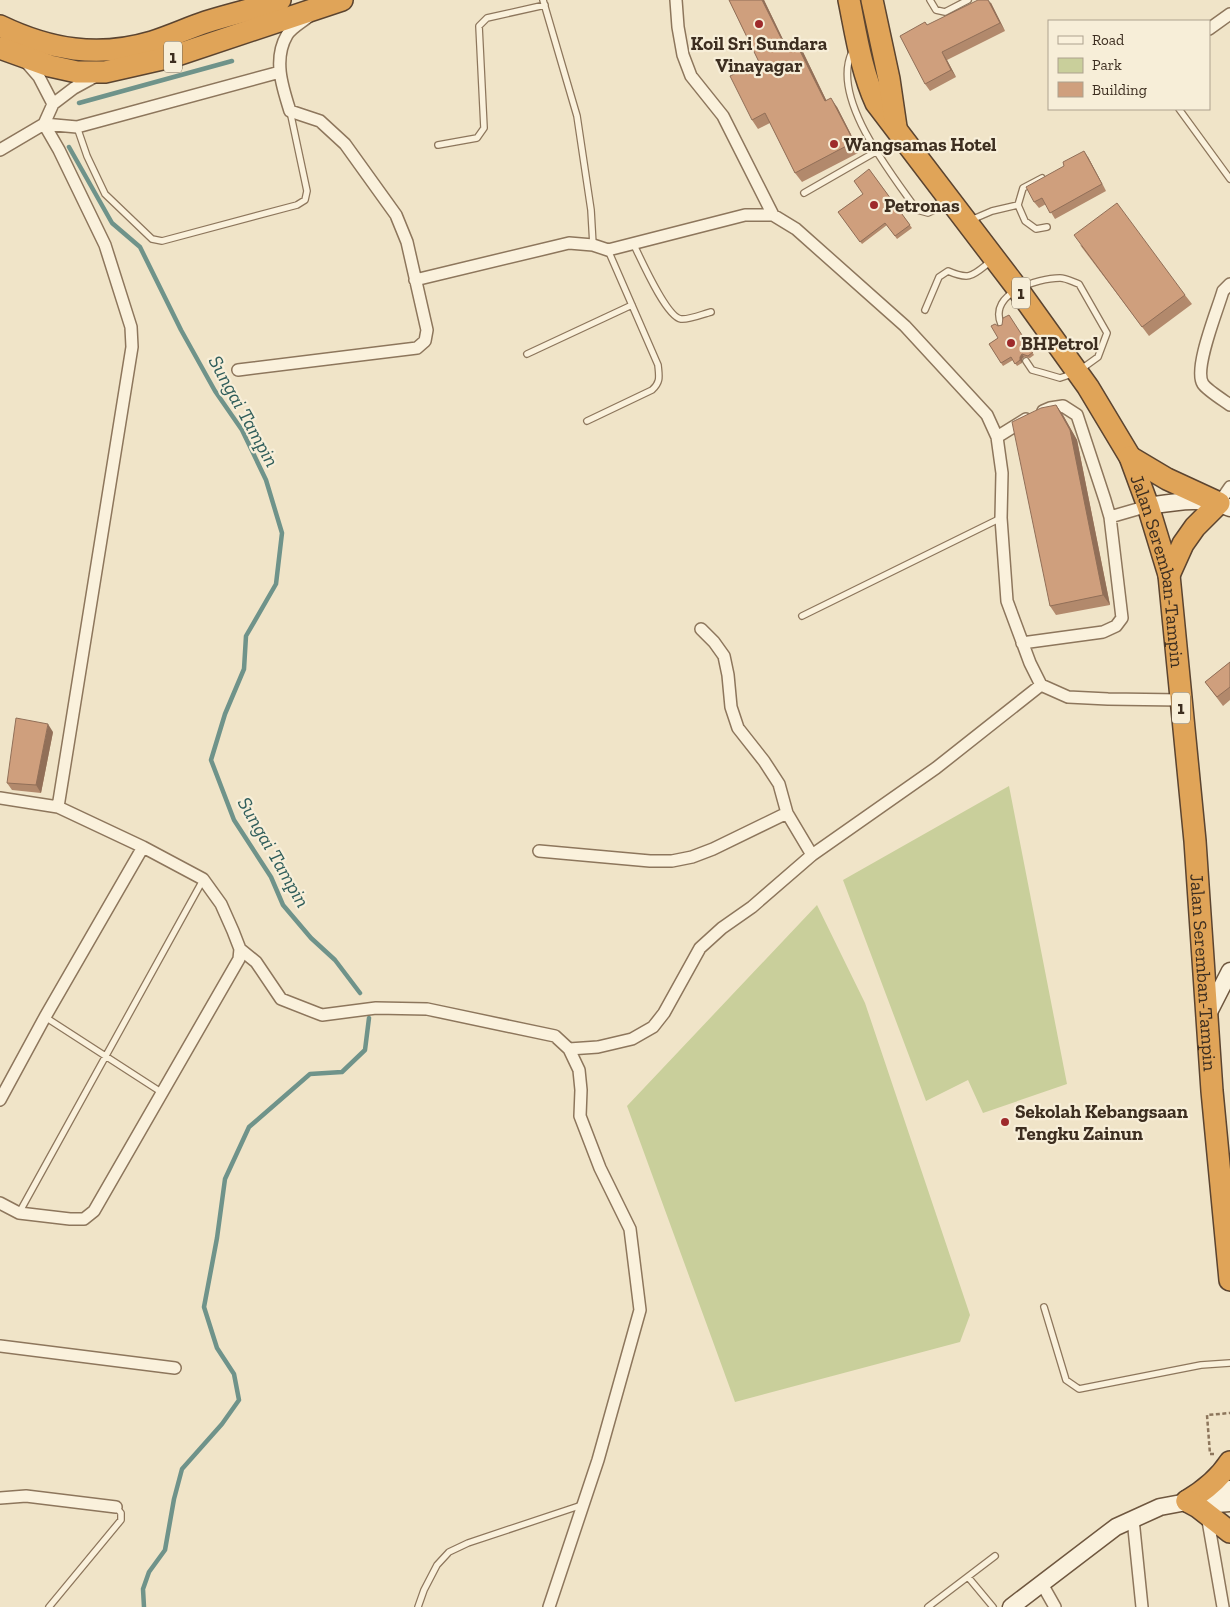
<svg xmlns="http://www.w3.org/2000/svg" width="1230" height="1607" viewBox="0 0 1230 1607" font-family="'Zilla Slab',serif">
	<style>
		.green { fill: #c9cf9b }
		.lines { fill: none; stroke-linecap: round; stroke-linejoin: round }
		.stream { stroke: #6f938a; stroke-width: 4.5 }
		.lane-casing { stroke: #8d765c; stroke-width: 8 }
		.street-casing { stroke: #8d765c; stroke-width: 14 }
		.secondary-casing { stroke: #6f573f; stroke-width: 19 }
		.highway-casing { stroke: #5b4430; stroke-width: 24 }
		.path { stroke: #8d765c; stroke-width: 2.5; stroke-dasharray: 4 2.5; stroke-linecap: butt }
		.lane { stroke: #faf1dc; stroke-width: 5.5 }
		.street { stroke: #faf1dc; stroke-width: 11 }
		.secondary { stroke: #faf1dc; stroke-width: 16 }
		.highway { stroke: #e0a458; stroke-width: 21 }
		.wall { fill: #b2896c }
		.shaded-wall { fill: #916f58 }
		.building { fill: #cf9f7d; stroke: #916f58 }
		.poi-dot { fill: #9e2a2b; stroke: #f7eed8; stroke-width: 2 }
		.labels { text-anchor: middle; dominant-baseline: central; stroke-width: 4.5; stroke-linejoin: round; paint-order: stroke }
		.shield { fill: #f7eed8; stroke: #756857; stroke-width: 1 }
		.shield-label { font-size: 18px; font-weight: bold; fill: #3d2e20 }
		.poi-label { font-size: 19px; font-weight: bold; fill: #3d2e20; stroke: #f7eed8; text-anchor: start }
		.street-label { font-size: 19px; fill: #3d2e20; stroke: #f7eed8 }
		.water-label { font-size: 20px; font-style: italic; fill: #2f5d5a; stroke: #f7eed8 }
	</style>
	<rect width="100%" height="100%" fill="#f0e4c8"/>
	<!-- green -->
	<path class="green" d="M1009,786L1067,1084L983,1113L968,1080L926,1101L843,880Z
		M817,905L865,1003L970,1315L960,1342L735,1402L627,1106Z"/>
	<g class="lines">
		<!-- stream -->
		<path class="stream" d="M79,103L232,61
			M69,147L112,223L140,247L181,330L215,391L242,430L266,480L282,533L276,584L246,636L244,669L225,714L211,760L234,820L271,877L283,905L311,938L335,960L360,993
			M144,1607L143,1589L149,1572L165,1550L174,1499L182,1469L222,1424L239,1400L234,1374L217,1348L204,1307L217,1238L225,1179L249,1127L310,1074L342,1072L365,1050L369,1018"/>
		<defs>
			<path id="lane" d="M543,0L577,116L591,210L593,245
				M930,0L936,10L945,12L968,0
				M852,52C830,98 891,173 917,210L928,213L947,204
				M1179,109L1230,179
				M77,127L87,156L105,194L152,239L162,241L297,205L305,200L307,191L290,111
				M438,145L477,138L484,128L479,26L487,18L545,5
				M804,193L898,139
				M1018,205L1023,188L1042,178
				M971,220L992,211L1018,205L1025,221L1036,229L1047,227
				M633,243C640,257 666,317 681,319C689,320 703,314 711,312
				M925,310L939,277L948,271C971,281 973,275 991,261
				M1001,324C988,293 1038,278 1060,278C1066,278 1073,282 1079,284L1107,333L1098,357L1080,370
				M527,354L632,305
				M1026,361L1032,370L1043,373L1060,378L1072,374
				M587,421L652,390C661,382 659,376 658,365L608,250
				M802,616L1001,518
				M45,1017L161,1092
				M19,1213L203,880
				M1044,1307L1066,1380L1079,1389L1201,1365L1230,1363
				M968,1577L993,1607
				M49,1607L121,1520V1513L116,1507
				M418,1607L424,1590L437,1565L449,1552L468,1543L582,1505
				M928,1607L995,1556"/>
			<path id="street" d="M676,0L678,27L683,55L691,76L723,116L773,215
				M1209,29L1230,14
				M26,62L39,77L53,104
				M44,124L59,150L105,245L131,327L132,347L58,807
				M44,124L77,127L280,72
				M0,150L44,124L53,104L74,88L96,76
				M415,280L569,243L593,245L608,250L745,215H773L796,229L905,326L987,415L997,437L1002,473L1001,518L1007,601L1030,663L1041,685L1068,697L1108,699L1181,700
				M1230,284L1223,291C1218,309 1193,369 1203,384C1207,390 1223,400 1230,405
				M238,370L417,348L425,341L427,330L407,242L396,215L345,144L320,121L290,111C282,86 273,59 287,35C291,28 302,22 308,17
				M997,437L1026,419
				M1219,503L1230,487
				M1110,517L1148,506
				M701,629L714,642L724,656L728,675L731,707L738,728L764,761L779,784L787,813L812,855L936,768L1041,685
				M1022,643L1103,632L1116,626L1122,618L1110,517L1105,500L1077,415L1063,406L1050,408L1043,411
				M0,798L58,807L143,847L203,879L221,904L233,931L240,949L239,959L94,1211L84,1219H70L19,1213L0,1203
				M539,851L650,861H672L692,857L713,849L787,813
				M240,949L256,962L281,999L322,1015L376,1008L427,1009L555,1036L569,1049L579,1070L581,1090L580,1116L600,1168L630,1229L640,1310L598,1460L549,1607
				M569,1049L598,1047L632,1039L653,1027L664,1013L700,948L722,928L752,907L812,855
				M0,1100L45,1017L143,847
				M0,1346L175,1368
				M0,1498L26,1496L116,1507
				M1207,1515L1223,1607
				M1133,1519L1142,1607
				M1042,1584L1055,1607"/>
			<path id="secondary" d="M1148,506C1174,502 1205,496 1230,508
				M1207,1016L1230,971
				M1208,1498L1217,1504L1230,1503
				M1011,1607L1116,1527L1160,1507L1208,1498L1217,1491L1230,1489"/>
			<g id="highway">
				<path id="s1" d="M849,0C856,34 861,70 876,103L1017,288L1088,387L1130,457L1148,506L1169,575L1195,841L1212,1091L1230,1280"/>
				<path d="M872,0L889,79L896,127"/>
				<path d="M0,26C50,50 98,58 152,42C171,36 188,28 206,22C231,14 256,9 280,0"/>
				<path d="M0,48L50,66L77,72H105L171,57L342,0"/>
				<path d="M1130,457L1167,479L1219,503L1195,527L1183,544L1169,575"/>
				<path d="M1187,1501C1204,1491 1219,1479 1230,1462"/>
				<path d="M1187,1501L1198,1507L1230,1532"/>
			</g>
		</defs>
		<!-- lane casing -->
		<use href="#lane" class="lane-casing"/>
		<!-- street casing -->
		<use href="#street" class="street-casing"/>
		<!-- secondary casing -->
		<use href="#secondary" class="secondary-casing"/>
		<!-- highway casing -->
		<use href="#highway" class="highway-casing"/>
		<!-- path -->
		<path class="path" d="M1214,1454H1210L1207,1415L1230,1413"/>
		<!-- lane -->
		<use href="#lane" class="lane"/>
		<!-- street -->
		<use href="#street" class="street"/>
		<!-- secondary -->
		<use href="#secondary" class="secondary"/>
		<!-- highway -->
		<use href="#highway" class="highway"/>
	</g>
	<!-- wall -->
	<path class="wall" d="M729,0H764L787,48L796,43L803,52L826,100L837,107L860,152L802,182L795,173L770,123L758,129L752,120L759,62Z
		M991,3L1005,31L947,60L956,77L930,91L925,84V22L927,25Z
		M1088,157L1106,191L1055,219L1046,204L1039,208L1034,202Z
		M869,169L912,228L897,239L887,225L862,244L838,212L863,194Z
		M1080,245L1185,295L1192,304L1149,336Z
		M1009,315L1034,355L1030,358L1024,357L1022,359V363L1017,366L1013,360L1003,366L989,344L998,338V326L1002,325Z
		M1056,405L1063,415L1077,440L1110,605L1056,615L1050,606Z
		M1230,662V700L1223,706L1205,682Z
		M53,732L41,793L12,790L7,783Z"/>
	<!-- shaded-wall -->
	<path class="shaded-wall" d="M762,0H764L792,58L786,48Z
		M988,0L991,3L1005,31L1000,23Z
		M796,43L803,52L831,110L825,101Z
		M942,52L947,60L956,77L951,70Z
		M831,98L837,107L860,152L854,142Z
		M1084,151L1088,157L1106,191L1102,184Z
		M1022,354L1024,357L1022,359V363L1020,360V357Z
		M1056,405L1063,415L1077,440L1110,605L1103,595Z
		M48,724L53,732L41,793L36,785Z"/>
	<!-- building -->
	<path class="building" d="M729,0H762L786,48L796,43L825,101L831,98L854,142L795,173L765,113L752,120L730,76L759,62Z
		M978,0H988L1000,23L942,52L951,70L925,84L900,36L925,22L927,25Z
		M1084,151L1102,184L1050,213L1042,198L1034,202L1026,187L1064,166L1063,162Z
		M869,169L910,225L895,236L885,223L860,242L838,212L863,194L854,181Z
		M1117,203L1185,295L1142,327L1074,235Z
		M1009,315L1033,352L1028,356L1022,354L1020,357V360L1015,364L1011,357L1001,363L989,344L998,338L991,326L995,324L998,326L1002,325L1003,318Z
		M1056,405L1070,430L1103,595L1050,606L1012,422L1041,408Z
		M1230,662V687L1217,697L1205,682Z
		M16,718L48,724L36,785L7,783Z"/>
	<!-- markers -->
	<g class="poi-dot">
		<circle cx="759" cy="24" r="5"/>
		<circle cx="834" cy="144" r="5"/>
		<circle cx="874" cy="205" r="5"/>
		<circle cx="1011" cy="343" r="5"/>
		<circle cx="1005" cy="1122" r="5"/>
	</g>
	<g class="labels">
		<!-- shield labels -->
		<g class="shield">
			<rect x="164" y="41.5" width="18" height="31" rx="4"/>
			<rect x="1012" y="277.5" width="18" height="31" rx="4"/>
			<rect x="1172" y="692.5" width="18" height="31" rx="4"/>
		</g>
		<g class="shield-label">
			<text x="173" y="57">1</text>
			<text x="1021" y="293">1</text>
			<text x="1181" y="708">1</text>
		</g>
		<!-- poi labels -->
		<g class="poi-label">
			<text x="759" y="43" text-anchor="middle">Koil Sri Sundara<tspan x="759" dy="22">Vinayagar</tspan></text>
			<text x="844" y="144">Wangsamas Hotel</text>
			<text x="884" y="205">Petronas</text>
			<text x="1021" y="343">BHPetrol</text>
			<text x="1015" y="1111">Sekolah Kebangsaan<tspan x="1015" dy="22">Tengku Zainun</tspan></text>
		</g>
		<!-- street labels -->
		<g class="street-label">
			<text stroke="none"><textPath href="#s1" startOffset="661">Jalan Seremban-Tampin</textPath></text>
			<text stroke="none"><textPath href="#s1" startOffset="1066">Jalan Seremban-Tampin</textPath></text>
		</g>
		<!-- water labels -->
		<g class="water-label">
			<text transform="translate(244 411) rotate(61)">Sungai Tampin</text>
			<text transform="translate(274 852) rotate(60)">Sungai Tampin</text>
		</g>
	</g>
	<!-- legend -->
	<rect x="1048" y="20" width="162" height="90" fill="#f7eed8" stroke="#ada18e"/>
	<rect x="1058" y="36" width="25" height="8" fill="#faf1dc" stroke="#ada18e"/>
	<text x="1092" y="45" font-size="15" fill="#3d2e20">Road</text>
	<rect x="1058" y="58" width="25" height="15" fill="#c9cf9b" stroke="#ada18e"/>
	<text x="1092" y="70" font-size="15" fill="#3d2e20">Park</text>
	<rect x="1058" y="82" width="25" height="15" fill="#cf9f7d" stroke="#ada18e"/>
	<text x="1092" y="95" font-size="15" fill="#3d2e20">Building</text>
</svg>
